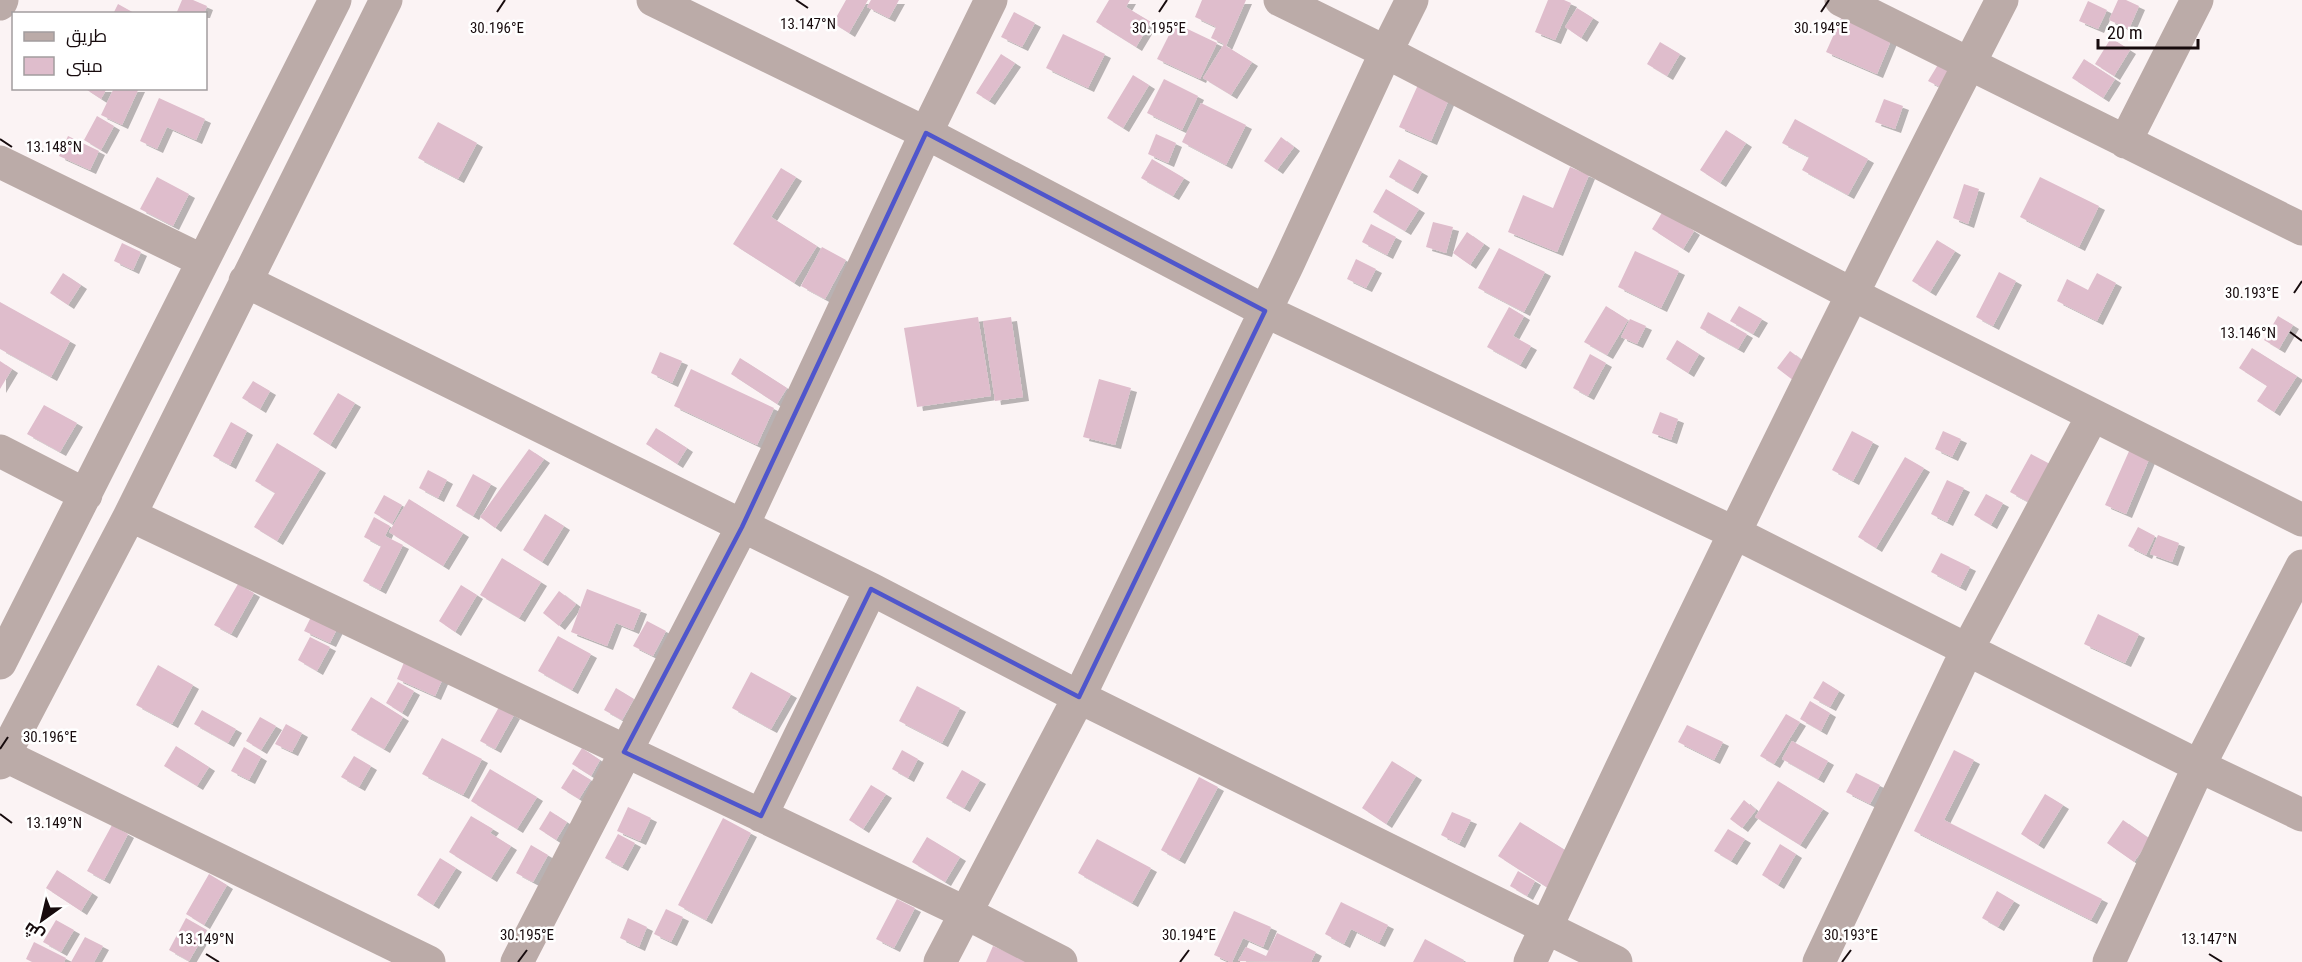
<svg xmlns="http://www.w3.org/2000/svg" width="2302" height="962" viewBox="0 0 2302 962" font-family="'Roboto Condensed',Cairo,sans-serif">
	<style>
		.building { fill: #dfbdcc; filter: url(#shadow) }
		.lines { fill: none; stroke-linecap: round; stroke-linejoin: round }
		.minor { stroke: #bbaba8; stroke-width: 33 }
		.marked { fill: none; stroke: #4f56cc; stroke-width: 4.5; stroke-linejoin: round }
		.ticks { fill: none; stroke: #170b0d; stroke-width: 2 }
		.ticks-label { font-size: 15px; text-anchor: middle; fill: #170b0d; stroke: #fff; stroke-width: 5; stroke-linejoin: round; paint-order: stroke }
	</style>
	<defs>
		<filter id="shadow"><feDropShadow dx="6" dy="4" stdDeviation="0" flood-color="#0004"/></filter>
	</defs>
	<rect width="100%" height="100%" fill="#fbf3f4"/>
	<!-- building -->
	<path class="building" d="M182,0H193L207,6L204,14H176Z
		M846,0H868L849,33L833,23Z
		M871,0H899L889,18L867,7Z
		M1109,0H1130L1126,7L1151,22L1136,47L1096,22Z
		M1202,0H1246L1226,46L1252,62L1231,95L1203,78L1224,44L1211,38L1216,27L1195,17Z
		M1548,0H1564L1571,3L1555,40L1535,32Z
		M2118,0H2126L2139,6L2129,29L2109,20Z
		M2088,1L2107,10L2098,29L2079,21Z
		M118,4L136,14H113Z
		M1577,8L1593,18L1581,38L1565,27Z
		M1014,12L1035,23L1022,47L1001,37Z
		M1842,16L1892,38L1877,74L1826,52Z
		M1175,23L1217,43L1200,79L1157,59Z
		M1063,34L1105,54L1088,88L1046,68Z
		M2111,38L2130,50L2114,76L2095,64Z
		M1660,42L1680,54L1667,76L1647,64Z
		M1001,54L1015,63L989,101L976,93Z
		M2084,59L2115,79L2103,98L2072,78Z
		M1939,63L1956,73L1946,90L1928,81Z
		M1133,75L1149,85L1123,128L1107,118Z
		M1422,76L1453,90L1431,141L1399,127Z
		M1164,79L1198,96L1182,130L1147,113Z
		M84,88H107L101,99Z
		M114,88H139L122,125L101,115Z
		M159,98L205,119L196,140L167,127L157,149L140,141Z
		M1884,99L1903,106L1895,129L1875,122Z
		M1201,103L1246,125L1226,165L1182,142Z
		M97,116L114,126L101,150L84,140Z
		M1795,119L1868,159L1848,195L1802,170L1809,157L1782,143Z
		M438,122L477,143L458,179L418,158Z
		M1726,130L1746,143L1720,183L1700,170Z
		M1156,134L1176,143L1168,163L1148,154Z
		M68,136L99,151L90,170L59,156Z
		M1281,137L1294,147L1277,170L1264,161Z
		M1152,159L1184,178L1173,196L1141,178Z
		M1399,159L1422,172L1412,190L1389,177Z
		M1570,167L1589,175L1557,252L1508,232L1523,195L1553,208Z
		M781,168L796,177L771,217L817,246L794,283L733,244Z
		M157,177L189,194L173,226L140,209Z
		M2040,177L2099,206L2079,247L2020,217Z
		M1964,184L1979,189L1968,224L1953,218Z
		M1386,189L1419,209L1405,231L1373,212Z
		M1663,211L1694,231L1683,249L1652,229Z
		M1433,222L1453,227L1446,253L1426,247Z
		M1371,224L1396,237L1387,255L1362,242Z
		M1467,232L1484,244L1470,265L1453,253Z
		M1937,240L1955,251L1930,292L1912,281Z
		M122,243L141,252L133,270L114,261Z
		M822,247L846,260L825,299L801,286Z
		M1499,248L1545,272L1524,312L1478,288Z
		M1635,251L1679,271L1661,308L1618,287Z
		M1356,259L1376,269L1366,288L1347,279Z
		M1999,272L2016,281L1993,326L1976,317Z
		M63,273L81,285L68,305L50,293Z
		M2097,273L2116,283L2097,321L2057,301L2067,279L2088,290Z
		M0,302L70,341L51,377L0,349Z
		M1606,306L1628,320L1607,355L1584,342Z
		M1739,306L1762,319L1753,334L1730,321Z
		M1509,307L1524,316L1513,336L1531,346L1520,365L1487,347Z
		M1708,312L1747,334L1738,349L1700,328Z
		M2278,316L2293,325L2279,349L2264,340Z
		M978,317L991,396L917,407L904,328Z
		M1011,317L1023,397L995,401L983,321Z
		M1630,319L1646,326L1637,344L1621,337Z
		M1677,340L1699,354L1688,373L1666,359Z
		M2252,348L2297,376L2274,412L2257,401L2267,386L2239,368Z
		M1790,351L1811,367L1798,384L1777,368Z
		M660,352L682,361L672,383L651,373Z
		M1590,354L1606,363L1588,396L1573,388Z
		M740,358L787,388L777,404L731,374Z
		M0,361L12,369L0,389Z
		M691,369L774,408L757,445L674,406Z
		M1099,379L1131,388L1115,445L1083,437Z
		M253,381L270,391L260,409L242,398Z
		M338,393L355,403L330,445L313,434Z
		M44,405L77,423L60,452L27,434Z
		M1660,412L1678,419L1671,440L1652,433Z
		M231,422L247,431L230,465L213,456Z
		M656,428L687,448L677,464L646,444Z
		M1852,431L1873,442L1853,481L1832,470Z
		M1943,431L1961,439L1952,457L1935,449Z
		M277,443L320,469L277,541L254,527L275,493L255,481Z
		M529,449L544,459L495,528L480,517Z
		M2130,449L2150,457L2126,514L2105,505Z
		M2031,454L2069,474L2049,513L2010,492Z
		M1905,457L1924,468L1876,548L1858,537Z
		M428,470L447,480L438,498L419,488Z
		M473,474L491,484L473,516L456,506Z
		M1947,480L1964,488L1947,522L1931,514Z
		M1986,494L2003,503L1991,525L1974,515Z
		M384,495L402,505L392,524L374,513Z
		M409,499L463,533L443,566L389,532Z
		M545,514L564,526L542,562L523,550Z
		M374,517L390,526L385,536L403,545L380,590L363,581L381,546L364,537Z
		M2138,527L2155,536L2146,555L2128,546Z
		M2158,535L2179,543L2172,562L2150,554Z
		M1941,553L1970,567L1960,587L1931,572Z
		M502,558L541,582L519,618L480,595Z
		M238,584L254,593L231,634L214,625Z
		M461,585L477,595L455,632L439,621Z
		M587,589L641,610L633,630L616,623L607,646L571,632Z
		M559,591L576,604L559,626L543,613Z
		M2098,614L2139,634L2125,663L2084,644Z
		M311,617L337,629L330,643L304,631Z
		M647,621L666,631L653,656L633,646Z
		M558,636L591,654L572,690L538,671Z
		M310,637L330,647L317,671L298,660Z
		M405,660L444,676L435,696L397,679Z
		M158,665L193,685L172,724L136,705Z
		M751,672L791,694L771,729L732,708Z
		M1823,681L1839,691L1830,707L1813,698Z
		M398,682L414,691L402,713L386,703Z
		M917,686L960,708L942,743L899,721Z
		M616,688L634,699L622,720L604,710Z
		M371,697L403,717L384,749L351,730Z
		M1810,701L1830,713L1821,731L1800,719Z
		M499,707L514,715L495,749L480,741Z
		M202,710L236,729L228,743L194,724Z
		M1786,714L1800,722L1774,764L1760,756Z
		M260,717L276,726L261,750L246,741Z
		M286,724L302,733L292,752L275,744Z
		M1687,725L1723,742L1714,760L1678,742Z
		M442,738L482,759L463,795L422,774Z
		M1792,741L1828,761L1818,779L1782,759Z
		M176,746L209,767L197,786L164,766Z
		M244,747L261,757L249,780L231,771Z
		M582,748L600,760L591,776L572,764Z
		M902,750L918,759L908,778L892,769Z
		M1954,750L1974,760L1944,820L2102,899L2091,920L1914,831Z
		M354,756L371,766L359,787L341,777Z
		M1392,761L1416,776L1386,824L1362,808Z
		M490,769L537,797L517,829L471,801Z
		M573,769L591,780L579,799L561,788Z
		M962,770L980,780L964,808L946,798Z
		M1856,773L1880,785L1870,804L1846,792Z
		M1199,777L1218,787L1179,860L1161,850Z
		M1778,781L1823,809L1800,845L1755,817Z
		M871,785L886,794L863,829L849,820Z
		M2045,794L2063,805L2038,845L2021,834Z
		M1744,800L1756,810L1742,828L1730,819Z
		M628,807L651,818L640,841L617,831Z
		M550,811L567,822L556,840L539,829Z
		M1452,812L1471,820L1459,844L1441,835Z
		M471,816L493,829L490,833L511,846L491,878L449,852Z
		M723,818L751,833L706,920L678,905Z
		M2123,820L2150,839L2134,862L2107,843Z
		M1520,822L1570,853L1548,888L1498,856Z
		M112,825L128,834L104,880L87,871Z
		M1728,829L1745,839L1731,861L1714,851Z
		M618,834L635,843L622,867L605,858Z
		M927,837L960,857L945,882L912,862Z
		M1097,839L1151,868L1132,903L1078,873Z
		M1780,844L1796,854L1778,885L1762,875Z
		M531,845L548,855L533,882L516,873Z
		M440,858L456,868L433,905L417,895Z
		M57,870L92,893L81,911L46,888Z
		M1518,871L1535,881L1527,896L1510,886Z
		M209,874L227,885L204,925L186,914Z
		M1997,891L2014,901L1998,927L1982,918Z
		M897,899L915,908L894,948L876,939Z
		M1341,902L1388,925L1379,943L1351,929L1344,944L1325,934Z
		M666,909L683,917L671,942L654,934Z
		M1234,911L1271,927L1263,947L1243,938L1232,962H1230L1214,955Z
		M186,918L207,930L189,961L169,950Z
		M628,918L647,927L639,947L620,938Z
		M56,920L74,930L61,952L43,942Z
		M1277,933L1316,952L1311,962L1238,961L1246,947L1266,956Z
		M85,937L103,946L94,962H71Z
		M1425,939L1464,960L1463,962H1413Z
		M34,942L66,958L64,962H32L26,959Z
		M993,946L1029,962H986Z"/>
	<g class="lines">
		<!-- minor -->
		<path class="minor" d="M653,0L926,133L1265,311L1735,533L2199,766L2302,815
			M1280,0L1386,52L1852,294L2302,520
			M1841,0L2302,229
			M0,4L2,0
			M2125,142L2197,0
			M0,162L203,261
			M245,281L871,589L1079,697L1616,962
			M0,451L86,495
			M130,515L966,913L1061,962
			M0,663L335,0
			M4,755L429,962
			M0,763L130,515L386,0
			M761,816L871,589
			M517,962L742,527L926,133L991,0
			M940,962L1079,697L1288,264L1386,52L1412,0
			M1530,962C1681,638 1838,317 2002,0
			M1819,962L1967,650L2093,415
			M2109,962L2199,766L2302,566"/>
	</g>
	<!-- marked area -->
	<path class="marked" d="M926,133L1265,311L1079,697L871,589L761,816L624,752L742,527Z"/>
	<!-- ticks -->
	<path class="ticks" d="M796,0L808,8M497,12L505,0M1159,12L1167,0M1821,12L1829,0M0,139L12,147M2294,293L2302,281M2290,332L2302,341M0,749L8,737M0,814L12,823M206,954L219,962M2209,954L2222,962M518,962L527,950M1180,962L1189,950M1842,962L1851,950"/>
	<g class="ticks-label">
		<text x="808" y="29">13.147°N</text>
		<text x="497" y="33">30.196°E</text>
		<text x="1159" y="33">30.195°E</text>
		<text x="1821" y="33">30.194°E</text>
		<text x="54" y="152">13.148°N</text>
		<text x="2252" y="298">30.193°E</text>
		<text x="2248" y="338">13.146°N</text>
		<text x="50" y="742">30.196°E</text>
		<text x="54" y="828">13.149°N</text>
		<text x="527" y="940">30.195°E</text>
		<text x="1189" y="940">30.194°E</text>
		<text x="1851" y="940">30.193°E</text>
		<text x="206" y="944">13.149°N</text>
		<text x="2209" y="944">13.147°N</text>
	</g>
	<!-- legend -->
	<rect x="12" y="12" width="195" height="78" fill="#ffffff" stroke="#a29d9e" stroke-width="1.5"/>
	<rect x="24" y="32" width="30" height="9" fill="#bbaba8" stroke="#a29d9e" stroke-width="1.5"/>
	<text x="66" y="42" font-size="18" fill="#170b0d">طريق</text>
	<rect x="24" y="57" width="30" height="18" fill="#dfbdcc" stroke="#a29d9e" stroke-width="1.5"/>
	<text x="66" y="72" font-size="18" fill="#170b0d">مبنى</text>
	<!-- north arrow -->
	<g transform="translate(42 920) rotate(214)" stroke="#ffffff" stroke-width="4.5" paint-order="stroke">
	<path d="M0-4.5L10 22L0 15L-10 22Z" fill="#170b0d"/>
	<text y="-9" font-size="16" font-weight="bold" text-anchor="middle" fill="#170b0d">ش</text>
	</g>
	<!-- scale -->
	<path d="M2098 39v9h100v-9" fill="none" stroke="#170b0d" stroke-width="3"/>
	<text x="2107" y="39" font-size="18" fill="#170b0d" stroke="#ffffff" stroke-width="4.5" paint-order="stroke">20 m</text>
</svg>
